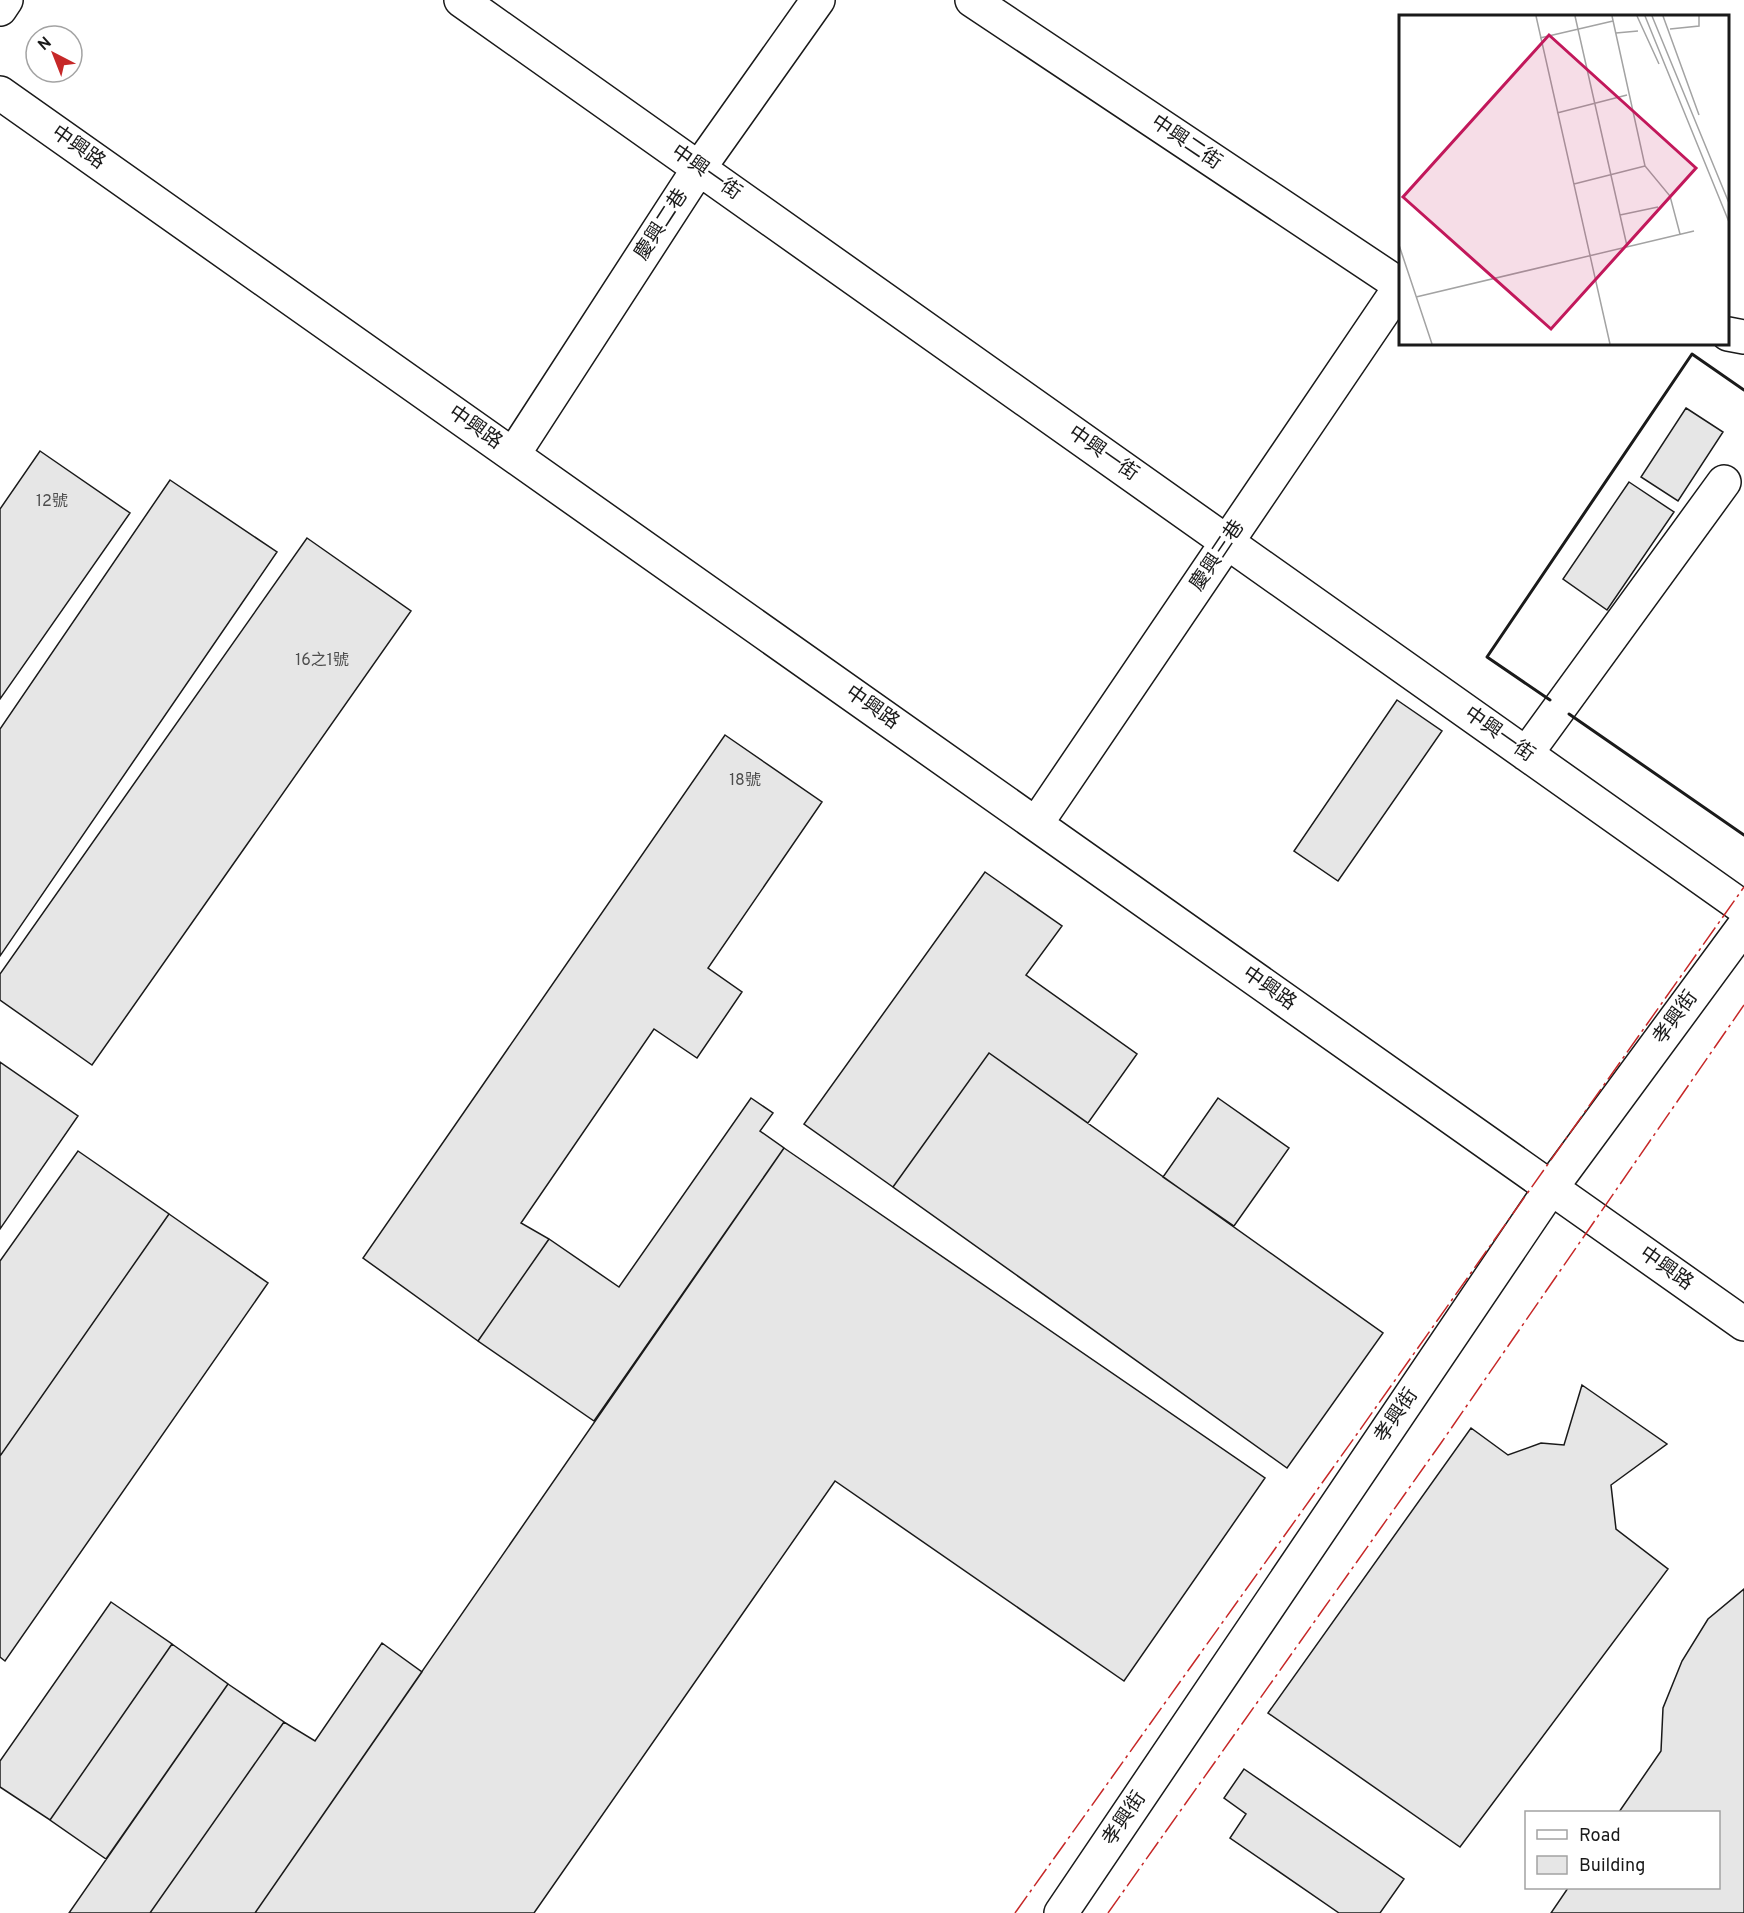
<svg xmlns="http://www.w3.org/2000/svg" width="1744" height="1913" viewBox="0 0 1744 1913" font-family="Overpass,'Noto Sans TC',sans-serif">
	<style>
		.building { fill: #e6e6e6; stroke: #1a1a1a; stroke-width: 1.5 }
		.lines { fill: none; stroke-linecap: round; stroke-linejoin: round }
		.minor-casing { stroke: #1a1a1a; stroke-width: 36 }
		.minor { stroke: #fff; stroke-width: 33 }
		.wall { stroke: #1a1a1a; stroke-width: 3 }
		.power { stroke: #c62828; stroke-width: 1.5; stroke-dasharray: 21 4.5 3 4.5; stroke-linecap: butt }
		.labels { text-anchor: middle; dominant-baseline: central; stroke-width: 4.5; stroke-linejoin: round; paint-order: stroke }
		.number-label { font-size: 16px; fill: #4d4d4d }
		.street-label { font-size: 20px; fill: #1a1a1a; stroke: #fff }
		.inset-road { fill: none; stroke: #a3a3a3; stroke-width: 1.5 }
		.view { fill: #c2185b; fill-opacity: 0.15; stroke: #c2185b; stroke-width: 3 }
		.inset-edge { fill: none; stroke: #1a1a1a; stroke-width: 3 }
	</style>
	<rect width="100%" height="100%" fill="#fff"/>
	<!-- building -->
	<path class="building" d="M1686,408L1723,432L1678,501L1641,477Z
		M40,451L130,513L0,699V509Z
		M170,480L277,552L0,956V729Z
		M1629,482L1674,512L1607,610L1563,579Z
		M307,538L411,611L92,1065L0,1000V974Z
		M1397,700L1442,731L1338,881L1294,851Z
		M725,735L822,802L708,968L742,992L697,1058L654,1029L521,1223L549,1239L478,1341L363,1258Z
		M985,872L1062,926L1026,975L1137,1054L1088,1123L989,1053L893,1187L804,1124Z
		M989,1053L1383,1333L1287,1468L893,1187Z
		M0,1062L78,1116L0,1229Z
		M751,1098L773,1113L760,1131L784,1148L594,1421L478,1341L549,1239L619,1287Z
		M1218,1098L1289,1148L1234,1226L1163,1177Z
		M784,1148L1265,1478L1124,1681L835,1481L534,1913H255Z
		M78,1151L169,1214L0,1456V1261Z
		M169,1214L268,1283L5,1661L0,1657V1456Z
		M1582,1385L1667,1444L1611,1485L1616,1529L1668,1569L1460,1847L1268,1713L1471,1428L1508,1455L1541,1443L1564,1445Z
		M1744,1589V1913H1551L1568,1888H1718V1812H1619L1661,1751L1663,1708L1682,1661L1708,1619Z
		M111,1602L172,1644L50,1820L0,1787V1761Z
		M382,1643L422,1672L255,1913H150L284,1722L315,1741Z
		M172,1644L228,1684L106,1859L50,1820Z
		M228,1684L284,1722L150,1913H69Z
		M1244,1769L1404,1879L1380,1913H1339L1230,1838L1246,1814L1224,1798Z"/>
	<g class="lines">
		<defs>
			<path id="minor" d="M461,0L1744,908
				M972,0L1400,285
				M0,9L6,0
				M0,93L1744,1324
				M1728,334L1744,337
				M513,455L699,168L818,0
				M1526,754L1724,482
				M1036,824L1400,287
				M1061,1913L1551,1188L1744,926"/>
		</defs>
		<!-- minor casing -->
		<use href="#minor" class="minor-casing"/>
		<!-- minor -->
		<use href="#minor" class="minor"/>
		<!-- wall -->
		<path class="wall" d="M1550,700L1487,657L1692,354L1744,390
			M1569,714L1744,835"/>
		<!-- power -->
		<path class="power" d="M1015,1913L1357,1434L1744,887
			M1108,1913L1441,1443L1744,1005"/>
	</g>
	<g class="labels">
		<!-- number labels -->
		<g class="number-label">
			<text x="52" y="502">12號</text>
			<text x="322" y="661">16之1號</text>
			<text x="745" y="781">18號</text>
		</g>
		<!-- street labels -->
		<g class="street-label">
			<text transform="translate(1186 143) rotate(34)">中興二街</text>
			<text transform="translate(78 148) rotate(35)">中興路</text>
			<text transform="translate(706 173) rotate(35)">中興一街</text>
			<text transform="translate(662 225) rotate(-57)">慶興二巷</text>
			<text transform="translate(475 428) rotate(35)">中興路</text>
			<text transform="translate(1103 454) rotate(35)">中興一街</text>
			<text transform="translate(1218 556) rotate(-56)">慶興三巷</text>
			<text transform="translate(872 708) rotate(35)">中興路</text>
			<text transform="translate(1499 735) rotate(35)">中興一街</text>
			<text transform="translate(1269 989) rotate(35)">中興路</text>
			<text transform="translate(1676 1018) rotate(-54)">孝興街</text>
			<text transform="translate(1666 1269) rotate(35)">中興路</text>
			<text transform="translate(1397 1416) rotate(-56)">孝興街</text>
			<text transform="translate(1125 1819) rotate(-56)">孝興街</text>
		</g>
	</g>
	<!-- overview -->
	<g transform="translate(1399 15)">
		<rect width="330" height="330" fill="#fff"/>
		<path class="inset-road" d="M137,1L211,329M176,1L228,231M213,1L246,151L271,181L281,219M238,1L260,49M246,1L330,207M253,1L330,188M264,1L300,100M271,14L300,11V1M217,18L239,16M141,23L214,6M158,98L228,80M175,169L246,151M221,200L259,192M0,230L33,329M17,282L295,216"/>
		<path class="view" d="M150,20L297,153L152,314L4,182Z"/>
		<rect width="330" height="330" class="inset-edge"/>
	</g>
	<!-- legend -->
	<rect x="1525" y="1811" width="195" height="78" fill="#ffffff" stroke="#a3a3a3" stroke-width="1.5"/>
	<rect x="1537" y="1830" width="30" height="9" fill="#ffffff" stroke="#a3a3a3" stroke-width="1.5"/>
	<text x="1579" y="1841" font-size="18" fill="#1a1a1a">Road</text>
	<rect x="1537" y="1856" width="30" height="18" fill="#e6e6e6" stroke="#a3a3a3" stroke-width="1.5"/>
	<text x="1579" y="1871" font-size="18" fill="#1a1a1a">Building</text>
	<!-- north arrow -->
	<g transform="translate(54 54) rotate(318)"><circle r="28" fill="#ffffff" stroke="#a3a3a3" stroke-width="1.5"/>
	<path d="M0-4.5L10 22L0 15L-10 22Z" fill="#c62828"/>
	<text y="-9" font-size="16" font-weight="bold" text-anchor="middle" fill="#1a1a1a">N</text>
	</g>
</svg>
